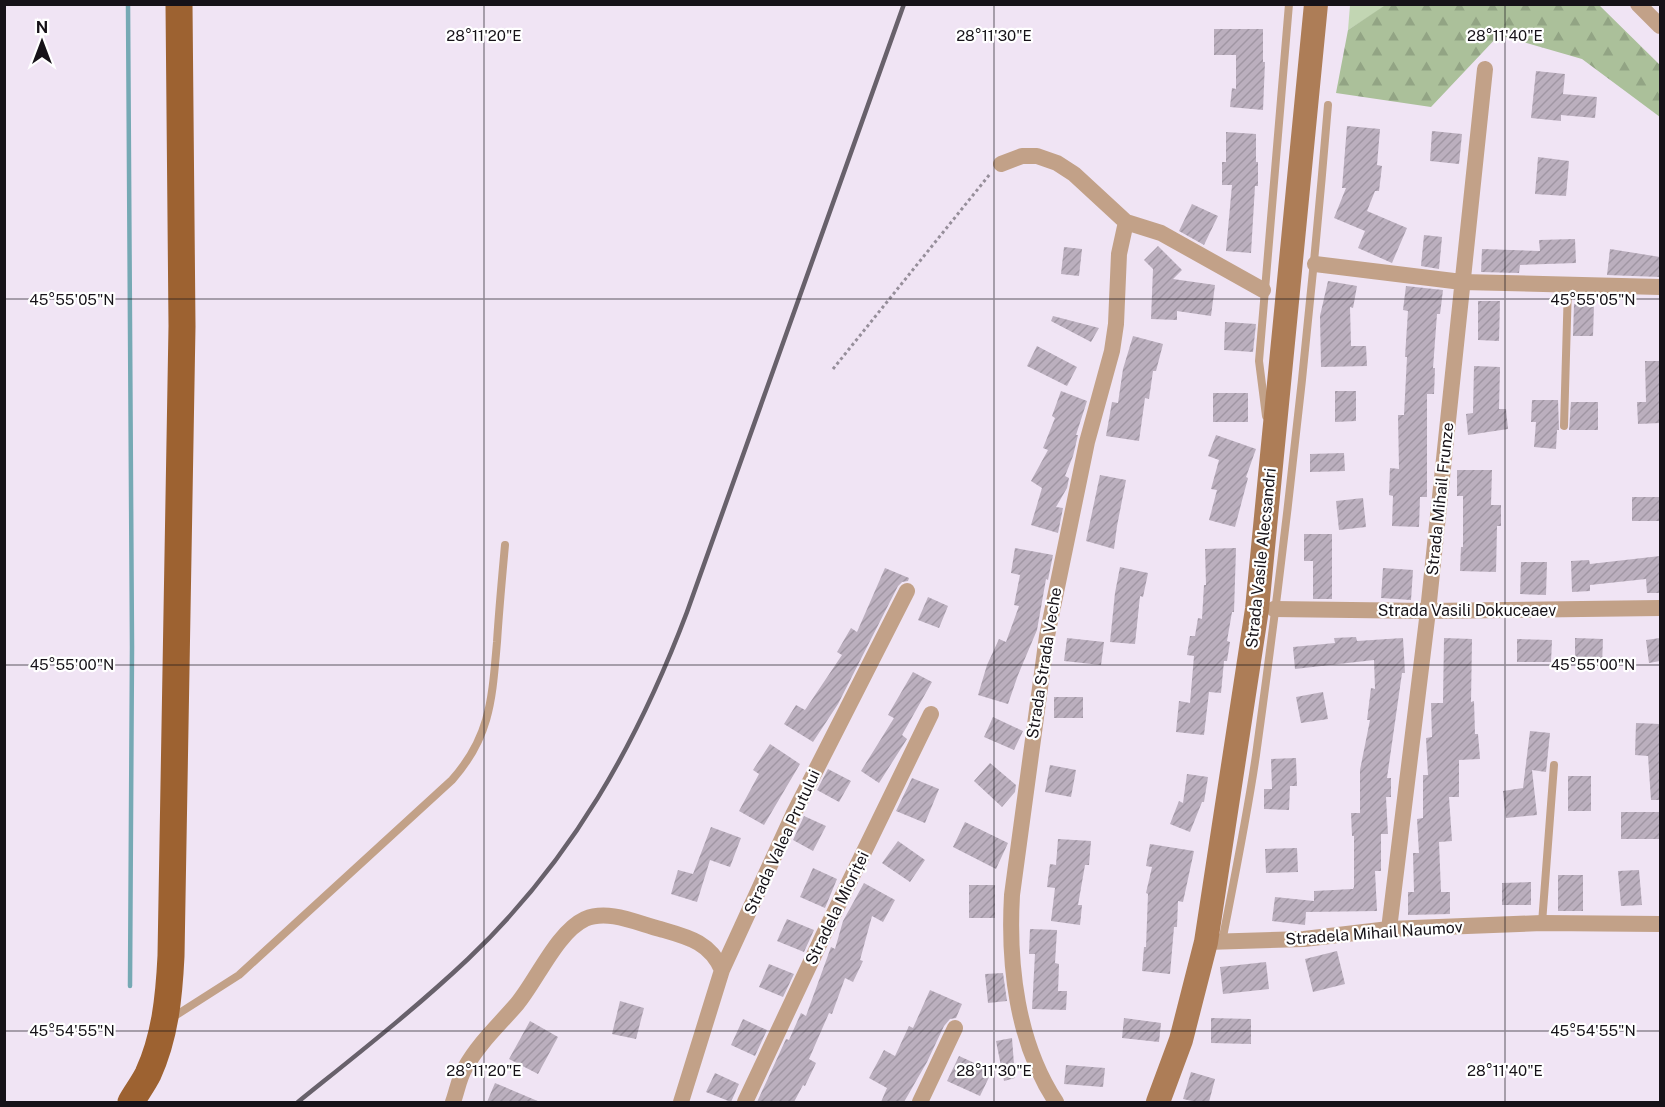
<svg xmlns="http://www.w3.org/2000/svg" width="1665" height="1107" viewBox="0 0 1665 1107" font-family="'Public Sans',sans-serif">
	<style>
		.green { fill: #c2d6b3 }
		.forest { fill: url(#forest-firs) }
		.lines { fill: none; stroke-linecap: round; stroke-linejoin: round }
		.stream { stroke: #76a9b4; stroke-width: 4.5 }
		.building { fill: url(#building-hatch) }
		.path { stroke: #968e9a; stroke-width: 3; stroke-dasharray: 3 3; stroke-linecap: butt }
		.lane { stroke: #c2a188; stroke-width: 8 }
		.street { stroke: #c2a188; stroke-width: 16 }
		.secondary { stroke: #ad7d57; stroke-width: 24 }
		.primary { stroke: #9d6231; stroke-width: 27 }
		.rail { stroke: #68616b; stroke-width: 4.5 }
		.ticks { fill: none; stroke: #161218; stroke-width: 1.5; stroke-opacity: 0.45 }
		.labels { text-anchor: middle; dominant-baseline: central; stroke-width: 4.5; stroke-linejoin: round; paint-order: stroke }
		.street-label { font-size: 16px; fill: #161218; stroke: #fff }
		.ticks-label { font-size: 15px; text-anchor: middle; fill: #161218; stroke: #fff; stroke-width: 4.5; stroke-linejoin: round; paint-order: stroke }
	</style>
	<defs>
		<pattern id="forest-firs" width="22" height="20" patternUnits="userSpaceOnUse" patternTransform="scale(1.5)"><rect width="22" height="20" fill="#abc09a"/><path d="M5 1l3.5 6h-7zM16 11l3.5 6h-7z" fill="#92a484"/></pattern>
		<pattern id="building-hatch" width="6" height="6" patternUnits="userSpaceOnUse" patternTransform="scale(1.5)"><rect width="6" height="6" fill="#bbafbe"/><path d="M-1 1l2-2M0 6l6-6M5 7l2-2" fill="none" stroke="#a096a3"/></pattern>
	</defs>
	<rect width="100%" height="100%" fill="#f0e4f4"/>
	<!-- green -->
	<path class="green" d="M1350,5V4L1387,5L1348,30Z"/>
	<!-- forest -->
	<path class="forest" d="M1387,4L1599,5L1660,65V117L1582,59L1499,35L1431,107L1336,93L1348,30Z"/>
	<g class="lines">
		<!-- stream -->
		<path class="stream" d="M128,4L132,647L130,986"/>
	</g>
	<!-- building -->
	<path class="building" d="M1214,29H1263V62H1265L1263,110L1230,107L1232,88L1236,89V55H1214Z
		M1536,71L1565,74L1563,94L1597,97L1595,118L1561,115V121L1531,118Z
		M1347,126L1380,129L1377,165L1382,166L1379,191H1375L1367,211L1407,228L1392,263L1358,248L1365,231L1334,218L1346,188H1342Z
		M1432,131L1462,134L1459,164L1430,161Z
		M1226,132L1256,134V162H1258V186H1255L1251,253L1226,251L1232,185H1222V162H1226Z
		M1538,157L1569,161L1566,196L1535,194Z
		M1192,204L1218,216L1204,245L1179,231Z
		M1424,235L1442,237L1439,269L1421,266Z
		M1575,239L1576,263L1520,265L1519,273L1481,272L1482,249L1540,251L1539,240Z
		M1158,246L1182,270L1173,279L1215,285L1211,316L1177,311V320L1151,319L1153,269L1144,260Z
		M1064,247L1082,249L1079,276L1061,274Z
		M1610,249L1660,257V277L1607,275Z
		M1328,281L1357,286L1353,308L1350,307L1351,346H1366L1367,366L1321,367L1320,316Z
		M1406,286L1443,290L1440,314H1437L1433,368H1435L1434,394H1427V497H1420L1419,527L1392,526L1393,496L1389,495L1390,468L1399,469L1398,415H1404L1407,357H1405L1408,311L1403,310Z
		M1478,301H1500L1499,341L1478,340Z
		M1574,304L1594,305L1593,336H1573Z
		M1053,316L1099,328L1091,342L1051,321Z
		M1225,322L1256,324L1253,352L1224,350Z
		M1133,336L1163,344L1156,371H1153L1149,399L1145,398L1139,441L1106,436L1112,402L1118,403L1123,369Z
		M1037,346L1077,367L1067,386L1027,366Z
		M1645,361H1660V423L1638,424L1637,402H1646Z
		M1474,366L1500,367L1499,409H1506L1508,429L1468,435L1466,414L1473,413Z
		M1061,391L1087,401L1076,435H1078L1073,456L1065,476L1069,478L1067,488L1056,507L1063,508L1058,533L1031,525L1042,488L1031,481L1048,450L1043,448L1055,418L1052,416Z
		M1335,391H1356V421L1335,422Z
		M1213,393H1248V422H1213Z
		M1532,400H1558L1559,430H1557L1556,449L1534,447L1536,422H1531Z
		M1571,402H1598V430H1569Z
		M1216,435L1256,449L1246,477L1248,478L1235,527L1209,520L1217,490L1211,489L1219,460L1208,456Z
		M1344,453L1345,471L1310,472V454Z
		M1457,470H1492L1491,505H1501V526H1497L1496,572L1460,571L1461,547H1463V496H1457Z
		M1100,475L1126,480L1117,526L1114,549L1086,541Z
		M1632,497H1660V521H1632Z
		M1363,498L1366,527L1339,530L1336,501Z
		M1304,534H1332V599H1313V561H1304Z
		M1015,548L1053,555L1048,580L1046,579L1037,630L1018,675L1008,704L978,695L987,665L999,639L1006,642L1019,606L1014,605L1020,575L1011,573Z
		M1236,548L1234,612H1232L1227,641L1230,642L1227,661H1224L1221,693L1209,692L1204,735L1176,732L1179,701L1190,703L1194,656L1187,655L1190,636H1195L1198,618L1202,619L1204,585H1206L1205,549Z
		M1660,556V593H1647L1646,579L1590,585V591L1572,592L1571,561L1589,560L1590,564Z
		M1521,562H1547L1546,595L1520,594Z
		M1120,567L1148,573L1143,597L1140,596L1135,644L1110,642L1115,593Z
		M885,568L909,578L908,581L902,582L898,586L838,704L813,742L784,724L796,705L805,710L842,655L837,652L851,628L857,632Z
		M1383,568L1413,570L1411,600L1381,598Z
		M928,597L948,606L939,628L918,620Z
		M1356,637L1357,641L1403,638L1405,673H1402L1387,778H1391V797H1386L1388,834H1381V871H1375L1377,911L1306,912L1305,925L1272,921L1275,897L1314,901V891L1353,889L1354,887V836H1352L1351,813H1360V770L1370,720H1367L1371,688L1375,689L1374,660L1295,669L1293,647L1335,643L1334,638Z
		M1067,638L1104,642L1101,665L1064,661Z
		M1444,638L1472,639L1471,702L1474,701L1475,734H1478L1480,759L1459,760V797H1449L1452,841L1439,842L1441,892H1450V914L1408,915V892H1414L1413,853H1419L1417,819L1423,818V775H1428L1426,738L1432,737L1431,703H1443Z
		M1575,638L1603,639L1602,665L1575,664Z
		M1660,638V661L1649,663L1646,640Z
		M1517,639L1552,640L1551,662H1517Z
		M913,672L932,682L902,735L907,739L879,783L861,771L894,718L888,715Z
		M1323,692L1328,719L1301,723L1296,697Z
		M1054,697H1083V718H1054Z
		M993,717L1023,731L1014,750L984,737Z
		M1636,723L1660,724V800H1651L1648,756L1635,755Z
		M1530,731L1550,733L1546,772L1532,770L1537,815L1506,818L1503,791L1523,788Z
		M770,744L800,764L764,825L739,811L759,774L753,770Z
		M1296,758L1297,786H1290L1289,810L1264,809V789H1272L1271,759Z
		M990,763L1016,785L1015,792L1002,807L974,781Z
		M1050,765L1076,770L1071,797L1045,792Z
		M828,769L851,781L839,802L817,790Z
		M1187,774L1208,777L1204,802H1202L1190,832L1170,824L1179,801L1183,803Z
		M1568,776H1591V811H1568Z
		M912,778L939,789L925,823L896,811Z
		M1621,812H1660V839H1621Z
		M804,816L826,826L813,851L793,840Z
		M965,822L1008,843L996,869L953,847Z
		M711,827L741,838L730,867L710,860L697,902L671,894L678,870L693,874Z
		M1058,839L1091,841L1089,865H1085L1078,905H1082L1080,925L1051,921L1055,888L1047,887L1050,864L1056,865Z
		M898,841L925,860L910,882L882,863Z
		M1150,844L1194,851L1183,902L1178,901L1177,927H1174L1170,974L1142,971L1144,947H1146L1148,894L1146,893L1152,867L1146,866Z
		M1297,848L1298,872L1266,873L1265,849Z
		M813,868L837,879L825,908L800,897Z
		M1639,870L1642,905L1621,906L1618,871Z
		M1558,875H1583V911H1558Z
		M1531,882V905H1502V883Z
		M864,883L895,900L883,922L872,916L860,960L863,961L853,982L845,978L832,1014L829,1013L809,1059L816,1063L805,1086L803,1085L794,1102H757L786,1039L789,1040L801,1013L806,1016L831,947L835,949L843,921Z
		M969,885H995V918H969Z
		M787,919L814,930L804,952L777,941Z
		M1030,929L1057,930L1055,963L1059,964L1058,991H1067L1066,1010L1032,1009L1035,954H1029Z
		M1337,951L1345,984L1313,992L1305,959Z
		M1266,962L1269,989L1223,994L1220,967Z
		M769,964L794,974L783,997L759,987Z
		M1003,973L1007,1001L988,1003L985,974Z
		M930,990L962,1004L956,1018L950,1019L944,1026L927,1062L904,1102H881L887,1088L869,1078L884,1050L895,1056L909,1026L913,1028Z
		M620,1001L644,1008L636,1039L612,1034Z
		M1124,1018L1161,1023L1159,1042L1122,1038Z
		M1211,1018L1251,1019V1044L1211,1043Z
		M743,1019L767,1030L755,1056L731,1045Z
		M530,1021L558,1037L538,1074L509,1059Z
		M1012,1038L1015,1078L1004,1081L996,1041Z
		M959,1056L992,1071L980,1096L947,1081Z
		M1066,1065L1105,1068L1103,1087L1064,1084Z
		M1191,1072L1215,1079L1209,1102H1197L1183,1099Z
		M715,1073L739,1084L731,1102L706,1092Z
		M495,1083L540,1102H487Z"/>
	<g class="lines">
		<!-- path -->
		<path class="path" d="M833,369L990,174"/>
		<!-- lane -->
		<path class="lane" d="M1266,416L1259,361L1289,4
			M1564,426L1568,285
			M1542,923L1554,765
			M1222,942C1234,880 1247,817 1256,755C1286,539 1310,322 1328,105
			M170,1019L239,975L452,780C491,736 492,698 497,642C499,610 502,578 505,545"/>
		<!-- street -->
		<path class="street" d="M1638,4L1660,26
			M1001,164L1022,156H1037L1057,163L1074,174L1126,222L1161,233L1263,290
			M1315,264L1462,282L1660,287
			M1274,609L1428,611L1660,608
			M1389,929L1428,611L1485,69
			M1206,942L1304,939L1389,929L1542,923L1660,924
			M453,1102C457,1091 459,1078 465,1068C479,1043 499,1025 517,1004C537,980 557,932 585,919C608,909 637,923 660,929C688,937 710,942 722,970
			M681,1102L722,970L793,815L907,591
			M745,1102L823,936L931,714
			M920,1102L955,1028
			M1056,1102C1017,1043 1008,965 1012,895L1047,636L1087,442L1112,351L1116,324L1119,254L1126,222"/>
		<!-- secondary -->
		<path class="secondary" d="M1158,1102L1181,1040L1206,942L1257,609L1316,4"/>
		<!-- primary -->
		<path class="primary" d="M131,1102C136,1093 143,1084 148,1074C165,1037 169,997 171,956L182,326L179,4"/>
		<!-- rail -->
		<path class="rail" d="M298,1102C355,1056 414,1010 468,959C572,860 637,744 687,612L904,4"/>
	</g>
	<!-- ticks -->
	<path class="ticks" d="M484,4V1102M994,4V1102M1505,4V1102M4,299H1660M4,665H1660M4,1031H1660"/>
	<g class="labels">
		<!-- street labels -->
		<g class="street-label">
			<text transform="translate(1440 499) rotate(-84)">Strada Mihail Frunze</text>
			<text transform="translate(1261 558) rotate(-84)">Strada Vasile Alecsandri</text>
			<text x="1467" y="610">Strada Vasili Dokuceaev</text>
			<text transform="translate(1044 663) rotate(-81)">Strada Strada Veche</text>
			<text transform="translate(782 842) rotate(-65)">Strada Valea Prutului</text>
			<text transform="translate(837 908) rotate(-64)">Stradela Mioriței</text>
			<text transform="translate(1374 933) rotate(-4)">Stradela Mihail Naumov</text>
		</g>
	</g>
	<g class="ticks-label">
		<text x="484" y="41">28°11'20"E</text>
		<text x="994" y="41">28°11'30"E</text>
		<text x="1505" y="41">28°11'40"E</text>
		<text x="72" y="305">45°55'05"N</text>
		<text x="1593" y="305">45°55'05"N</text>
		<text x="72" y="670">45°55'00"N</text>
		<text x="1593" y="670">45°55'00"N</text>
		<text x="72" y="1036">45°54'55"N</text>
		<text x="1593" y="1036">45°54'55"N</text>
		<text x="484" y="1076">28°11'20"E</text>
		<text x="994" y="1076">28°11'30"E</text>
		<text x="1505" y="1076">28°11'40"E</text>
	</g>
	<!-- border -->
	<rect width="1665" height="1107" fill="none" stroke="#161218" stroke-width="12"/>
	<!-- north arrow -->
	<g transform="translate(42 42)" stroke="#ffffff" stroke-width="4.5" paint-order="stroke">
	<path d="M0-4.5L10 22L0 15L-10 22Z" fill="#161218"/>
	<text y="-9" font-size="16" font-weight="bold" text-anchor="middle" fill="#161218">N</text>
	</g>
</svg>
